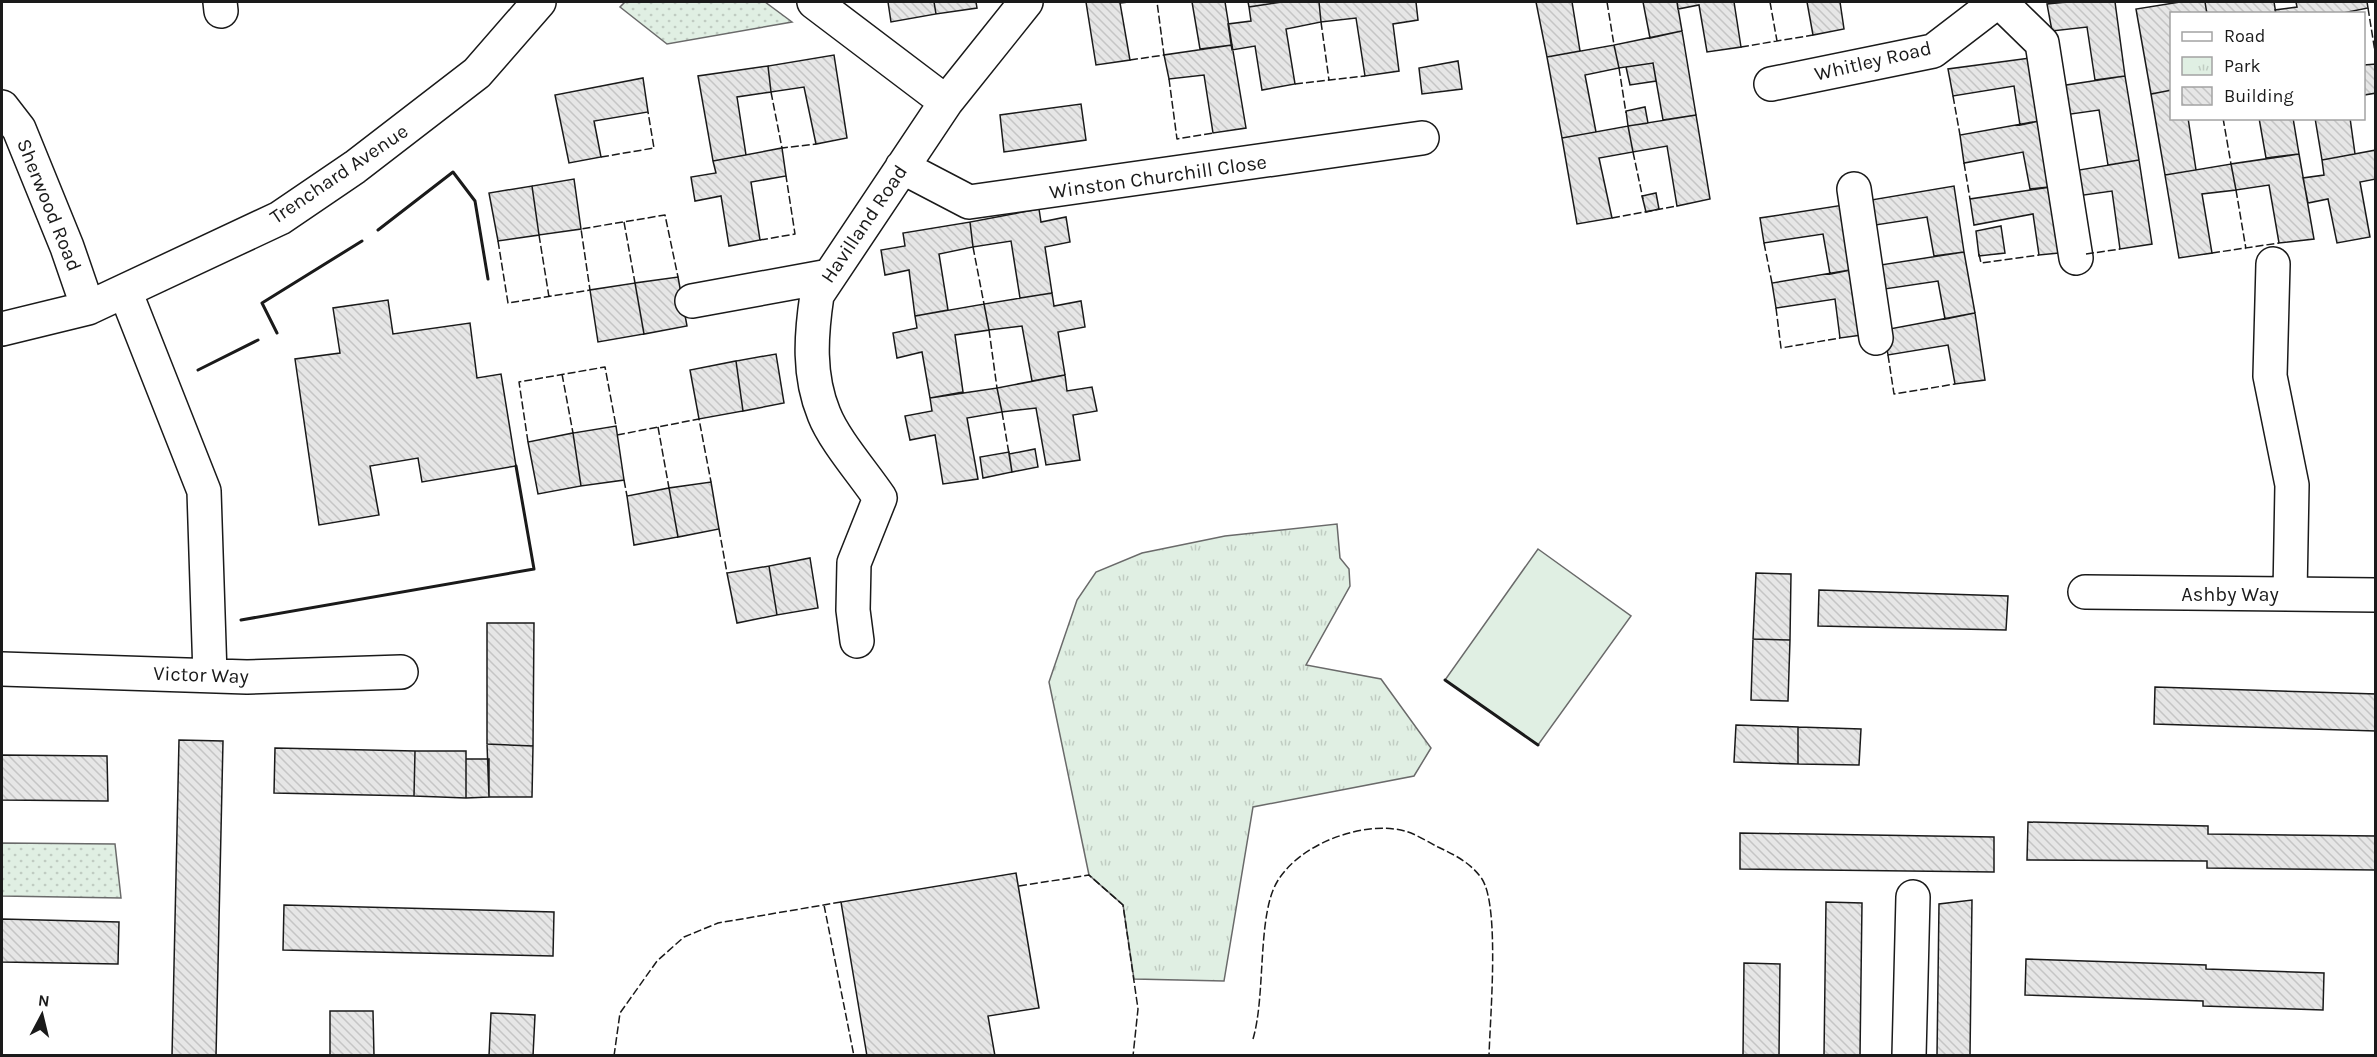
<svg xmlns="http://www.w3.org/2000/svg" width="2377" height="1057" viewBox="0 0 2377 1057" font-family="Karla,sans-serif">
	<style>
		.grass { fill: url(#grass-dots); stroke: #6a6a6a; stroke-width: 1.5 }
		.park { fill: url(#park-tufts); stroke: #6a6a6a; stroke-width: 1.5 }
		.pitch { fill: #e0efe3; stroke: #6a6a6a; stroke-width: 1.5 }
		.building { fill: url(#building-back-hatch); stroke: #1a1a1a; stroke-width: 1.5 }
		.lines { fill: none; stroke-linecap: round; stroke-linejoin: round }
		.minor-casing { stroke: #1a1a1a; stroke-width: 36 }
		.minor { stroke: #fff; stroke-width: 33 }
		.fence { stroke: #1a1a1a; stroke-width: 1.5; stroke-dasharray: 8 3; stroke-linecap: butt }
		.wall { stroke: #1a1a1a; stroke-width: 3 }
		.labels { text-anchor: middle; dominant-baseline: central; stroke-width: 4.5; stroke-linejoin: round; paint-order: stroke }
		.street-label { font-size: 20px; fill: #1a1a1a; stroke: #fff }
	</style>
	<defs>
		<pattern id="grass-dots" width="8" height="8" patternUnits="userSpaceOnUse" patternTransform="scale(1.5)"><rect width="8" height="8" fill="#e0efe3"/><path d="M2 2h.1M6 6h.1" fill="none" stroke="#c0ccc2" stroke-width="1.8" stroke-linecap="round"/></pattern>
		<pattern id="park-tufts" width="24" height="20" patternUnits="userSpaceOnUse" patternTransform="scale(1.5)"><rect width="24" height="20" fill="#e0efe3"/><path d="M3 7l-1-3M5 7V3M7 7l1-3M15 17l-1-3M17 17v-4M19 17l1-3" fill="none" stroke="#c0ccc2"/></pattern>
		<pattern id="building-back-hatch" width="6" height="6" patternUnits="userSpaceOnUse" patternTransform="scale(1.5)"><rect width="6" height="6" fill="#e6e6e6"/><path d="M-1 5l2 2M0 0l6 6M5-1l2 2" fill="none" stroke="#c5c5c5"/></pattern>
	</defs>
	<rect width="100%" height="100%" fill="#fff"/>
	<!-- grass -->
	<path class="grass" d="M625,2H765L792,22L667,44L620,7Z
		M2,843L115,844L121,898L2,896Z"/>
	<!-- park -->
	<path class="park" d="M1337,524L1340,558L1349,569L1350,586L1306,665L1381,679L1431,748L1414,776L1253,807L1224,981L1134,979L1123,905L1089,875L1049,682L1077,600L1096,572L1142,553L1225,536Z"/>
	<!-- pitch -->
	<path class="pitch" d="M1538,549L1631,616L1538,745L1445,680Z"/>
	<!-- building -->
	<path class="building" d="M888,2H934L936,14L891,22Z
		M934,2H976L977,8L936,14Z
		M1086,2H1129L1120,3L1130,60L1096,65Z
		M1192,2H1225L1232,45L1200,49Z
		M1248,2H1282L1249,7Z
		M1282,2H1319L1321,22L1286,29L1295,84L1262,90L1255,46L1232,50L1228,24L1251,21L1249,7Z
		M1319,2H1416L1418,20L1393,24L1399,71L1365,76L1356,18L1321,22Z
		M1536,2H1572L1580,51L1547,57Z
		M1643,2H1677L1682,31L1650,38Z
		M1677,2H1734L1741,47L1707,52L1699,5L1678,9Z
		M1807,2H1840L1844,29L1813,35Z
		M2067,2H2115L2125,76L2095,80L2087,27L2052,31L2047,4Z
		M2205,2L2207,14H2172V90L2151,94L2136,9L2180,2Z
		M2205,2H2274L2276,14H2207Z
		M2296,2H2367L2368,8L2338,14H2276L2275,10L2297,7Z
		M1682,31L1696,115L1663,120L1653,63L1619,68L1614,45Z
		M1232,45L1246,128L1213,133L1204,75L1169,79L1164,55Z
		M1614,45L1619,68L1585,75L1596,132L1562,138L1547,57Z
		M834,55L847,138L816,144L804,87L771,92L768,66Z
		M2038,57L2050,119L2020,125L2014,86L1953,96L1948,69Z
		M1458,61L1462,89L1422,94L1419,68Z
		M1653,63L1656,81L1630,85L1626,67Z
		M2376,64V93L2364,95V65Z
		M768,66L771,92L737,97L746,155L713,161L698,76Z
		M2125,76L2139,160L2108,165L2099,110L2064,115L2060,86Z
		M643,78L648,112L594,121L601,157L569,163L555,95Z
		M2172,90V118H2188L2196,170L2165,175L2151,94Z
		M1081,104L1086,140L1004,152L1000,115Z
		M1645,107L1648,123L1628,126L1626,111Z
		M1696,115L1710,199L1677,206L1667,146L1633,152L1628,126Z
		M2259,118H2293L2299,154L2266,158Z
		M2315,118H2350L2355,154L2322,160Z
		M2050,119L2058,186L2030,189L2023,152L1964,163L1960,135Z
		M1628,126L1633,152L1599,158L1612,218L1577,224L1562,138Z
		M782,148L786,176L751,182L760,240L729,246L721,196L695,201L691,177L716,173L713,161Z
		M2376,150V179L2360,182L2370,237L2337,243L2328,199L2308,203L2303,178L2324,175L2322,160Z
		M2299,154L2314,239L2279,243L2269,185L2236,190L2231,164Z
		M2139,160L2152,244L2120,249L2112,191L2077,196L2073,171Z
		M2231,164L2236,190L2202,194L2212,253L2179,258L2165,175Z
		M574,179L581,229L539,235L532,186Z
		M532,186L539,235L498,241L489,193Z
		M1954,186L1964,252L1934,256L1927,217L1869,226L1865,201Z
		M2058,186L2069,252L2039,255L2033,214L1974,225L1970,199Z
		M1656,193L1659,209L1646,212L1642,196Z
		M1850,204L1861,268L1830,274L1823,234L1764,243L1760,218Z
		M1039,209L1041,222L1066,217L1070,242L1045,247L1052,293L1020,298L1011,241L973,247L970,222Z
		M970,222L973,247L939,254L948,310L915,316L909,270L885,275L881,250L905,246L903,233Z
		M2001,226L2005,253L1979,256L1976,231Z
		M1964,252L1975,313L1945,319L1938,281L1878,290L1874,266Z
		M1861,268L1869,334L1840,338L1835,299L1776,308L1772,283Z
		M678,277L687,326L644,334L635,283Z
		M635,283L644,334L598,342L590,290Z
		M1052,293L1054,306L1081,301L1085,327L1058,332L1065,375L1032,381L1022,326L989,330L984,304Z
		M388,300L393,334L470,323L477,378L501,374L516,466L422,482L418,458L370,466L379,515L319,525L295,359L340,353L333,308Z
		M984,304L989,330L955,335L963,392L930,398L922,352L897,358L893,333L917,328L915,316Z
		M1975,313L1985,380L1955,384L1948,345L1888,355L1884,330Z
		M776,354L784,403L743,411L736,361Z
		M736,361L743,411L699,419L690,370Z
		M1065,375L1067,391L1092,387L1097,411L1073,415L1080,460L1046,465L1036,408L1002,412L997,388Z
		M997,388L1002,412L967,418L978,479L943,484L935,435L910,440L905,416L932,411L930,398Z
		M616,426L624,480L581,486L573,433Z
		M573,433L581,486L538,494L528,442Z
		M1035,449L1038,467L1012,472L1009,454Z
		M1009,452L1012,472L983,478L980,457Z
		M711,482L719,529L678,537L669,488Z
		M669,488L678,537L634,545L627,496Z
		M810,558L818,608L777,615L769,566Z
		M769,566L777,615L737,623L727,573Z
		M1756,573L1791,574L1790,640L1753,639Z
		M1819,590L2008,596L2006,630L1818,626Z
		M487,623H534L533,746L487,744Z
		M1753,639L1790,640L1788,701L1751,700Z
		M2155,687L2376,694V731L2154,724Z
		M1736,725L1798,727V764L1734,762Z
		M1798,727L1861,729L1859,765L1798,764Z
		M179,740L223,741L216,1056H172Z
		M487,744L533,746L532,797H489Z
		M275,748L415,751L414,796L274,793Z
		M415,751H466V798L414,796Z
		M2,755L107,756L108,801L2,800Z
		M466,759H489V797L466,798Z
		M2028,822L2208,826V834L2376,836V870L2207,868V861L2027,860Z
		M1740,833L1994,837V872L1740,869Z
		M1016,873L1039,1008L988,1016L995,1056H867L841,902Z
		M1972,900L1970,1056H1937L1939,904Z
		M1826,902L1862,903L1860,1056H1824Z
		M284,905L554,912L553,956L283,950Z
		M2,919L119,922L118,964L2,962Z
		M2026,959L2206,965V969L2324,973L2323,1010L2203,1006V1001L2025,995Z
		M1744,963L1780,964L1779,1056H1743Z
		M330,1011H373L374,1056H330Z
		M491,1013L535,1015L533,1056H489Z"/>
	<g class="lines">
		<defs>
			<path id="minor" d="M220,2L221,11
				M814,2L946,102
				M2000,2L2042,43L2076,258
				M1771,84L1933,51L1997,2
				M2,107L19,129L67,247L88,308
				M902,167L969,202L1422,138
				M1854,189L1876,338
				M2273,264L2270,376L2292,485L2290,594
				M125,291L204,491L210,675
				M692,301L829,276
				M2,329L88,308L280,218L355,167L477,73L539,2
				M2085,592L2376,595
				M857,641L853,610L854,563L880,498C864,474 834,440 824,414C808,375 811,335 817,295L946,102L1026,2
				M2,669L247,677L401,672
				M1909,1056L1913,897"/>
		</defs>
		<!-- minor casing -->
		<use href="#minor" class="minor-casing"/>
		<!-- minor -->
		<use href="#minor" class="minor"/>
		<!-- fence -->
		<path class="fence" d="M1607,2L1614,45
			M1770,2L1777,41
			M2368,8L2376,58
			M1321,22L1329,80
			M1741,47L1813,35
			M1130,60L1164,55L1157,2
			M1619,68L1626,113
			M1169,79L1177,139L1213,133
			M1295,84L1365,76
			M771,92L782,148L816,144
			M1953,96L1960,135
			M2223,118L2231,164
			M1633,152L1643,199
			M601,157L654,148L648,112
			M1964,163L1970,199
			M2236,190L2246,249
			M1612,218L1677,206
			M624,222L635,283
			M539,235L549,297
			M760,240L795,234L786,176
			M498,241L508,303L590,290L581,229L665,215L678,277
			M1764,243L1772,283
			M973,247L984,304
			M2212,253L2279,243
			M1979,254L1981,263L2039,255
			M2086,254L2120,249
			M1776,308L1781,348L1840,338
			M989,330L997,388
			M1888,355L1894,394L1955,384
			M562,374L573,433
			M1002,412L1009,454
			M658,427L669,488
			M617,435L699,419L711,482
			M528,442L519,382L605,367L616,426
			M624,480L627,496
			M719,529L727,573
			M1019,886L1089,875L1123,905L1138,1009L1133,1056
			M824,905L854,1056
			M1253,1039C1266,995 1257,916 1277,882C1299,844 1363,820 1405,831C1416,834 1428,842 1438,847C1455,855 1471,863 1482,879C1500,907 1490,1018 1489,1056
			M614,1056L620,1013L657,961L684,937L718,923L841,902"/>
		<!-- wall -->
		<path class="wall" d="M378,230L453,172L475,201L488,279
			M277,333L262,303L362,241
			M198,370L258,340
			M241,620L534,569L516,466
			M1445,680L1538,745"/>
	</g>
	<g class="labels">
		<!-- street labels -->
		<g class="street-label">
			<text transform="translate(1873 61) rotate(-13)">Whitley Road</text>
			<text transform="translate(339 174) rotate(-34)">Trenchard Avenue</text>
			<text transform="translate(1158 177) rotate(-8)">Winston Churchill Close</text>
			<text transform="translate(49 205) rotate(68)">Sherwood Road</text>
			<text transform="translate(864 224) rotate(-56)">Havilland Road</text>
			<text x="2230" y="594">Ashby Way</text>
			<text transform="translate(201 675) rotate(2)">Victor Way</text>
		</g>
	</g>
	<!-- border -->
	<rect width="2377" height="1057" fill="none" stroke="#1a1a1a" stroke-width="6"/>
	<!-- legend -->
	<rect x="2170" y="12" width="195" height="108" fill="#ffffff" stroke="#a3a3a3" stroke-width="1.5"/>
	<rect x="2182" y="32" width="30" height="9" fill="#ffffff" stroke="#a3a3a3" stroke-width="1.5"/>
	<text x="2224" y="42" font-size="18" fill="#1a1a1a">Road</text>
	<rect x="2182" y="57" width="30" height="18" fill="url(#park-tufts)" stroke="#a3a3a3" stroke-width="1.5"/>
	<text x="2224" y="72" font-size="18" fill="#1a1a1a">Park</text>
	<rect x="2182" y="87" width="30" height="18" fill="url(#building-back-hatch)" stroke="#a3a3a3" stroke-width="1.5"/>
	<text x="2224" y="102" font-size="18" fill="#1a1a1a">Building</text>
	<!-- north arrow -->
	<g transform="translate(42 1015) rotate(7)" stroke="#ffffff" stroke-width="4.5" paint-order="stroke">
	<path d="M0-4.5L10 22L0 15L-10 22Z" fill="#1a1a1a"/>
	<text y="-9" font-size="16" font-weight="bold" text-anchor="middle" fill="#1a1a1a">N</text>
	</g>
</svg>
